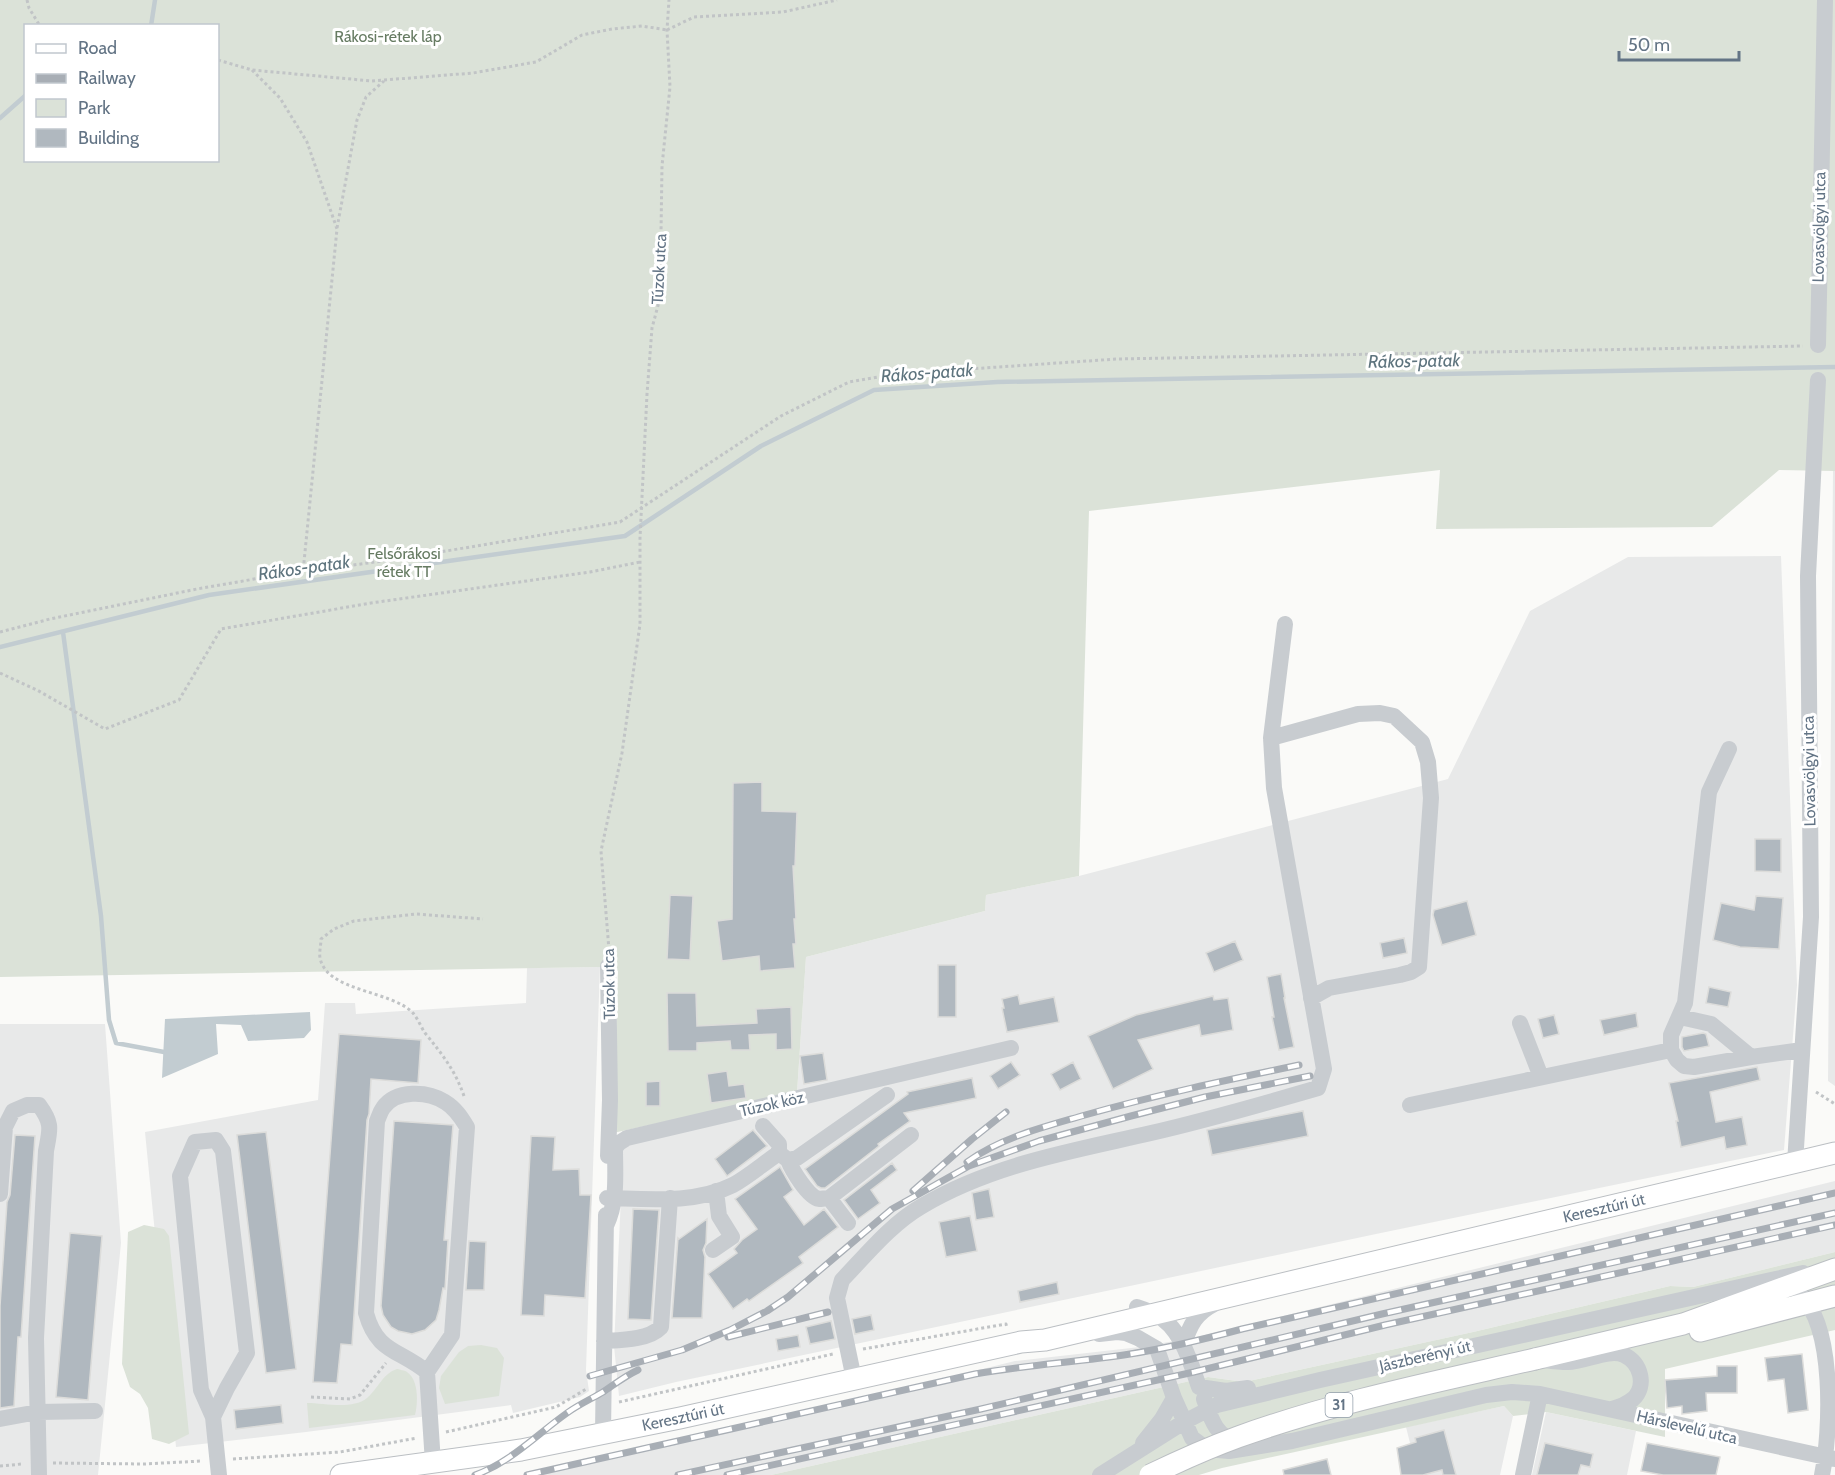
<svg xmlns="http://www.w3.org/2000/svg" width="1835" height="1475" viewBox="0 0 1835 1475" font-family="Cabin,sans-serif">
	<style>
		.built { fill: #e8e9e9 }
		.green { fill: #dbe2d8; fill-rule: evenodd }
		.water { fill: #c2ccd1 }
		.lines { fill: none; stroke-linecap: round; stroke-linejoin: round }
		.stream { stroke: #c2ccd1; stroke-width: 4.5 }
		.building { fill: #b0b8bf; stroke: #dcdcda; stroke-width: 1.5 }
		.major-casing { stroke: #bbbfc3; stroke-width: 23 }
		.path { stroke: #c1c4c6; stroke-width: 3; stroke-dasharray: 3 3; stroke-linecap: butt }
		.minor { stroke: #c8ccd0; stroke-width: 16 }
		.major { stroke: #fff; stroke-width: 21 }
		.rail-casing { stroke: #a8aeb5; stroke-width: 7 }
		.rail { stroke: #fff; stroke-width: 4.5; stroke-dasharray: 14; stroke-linecap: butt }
		.major-bridge-casing { stroke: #bbbfc3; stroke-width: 23; stroke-linecap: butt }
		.major-bridge { stroke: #fff; stroke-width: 21 }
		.labels { text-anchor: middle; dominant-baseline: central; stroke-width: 6; stroke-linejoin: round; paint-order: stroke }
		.shield { fill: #fff; stroke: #929eaa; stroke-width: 1.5 }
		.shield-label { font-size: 15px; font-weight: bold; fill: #637485 }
		.park-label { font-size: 16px; fill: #667b62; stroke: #fff }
		.street-label { font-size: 16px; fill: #637485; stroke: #fff }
		.water-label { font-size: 18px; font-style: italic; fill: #5e747e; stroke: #fff }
	</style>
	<rect width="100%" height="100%" fill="#fafaf8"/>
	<!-- built -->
	<path class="built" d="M1833,471H1835V1086L1828,1081Z
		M1781,556L1797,985L1784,1150L1376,1234L676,1382L619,1396L614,1346L623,1155L622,1131L797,1093L806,957L985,911L986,895L1079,876L1448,779L1530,611L1628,557Z
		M600,967L586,1370L589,1391L580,1397L513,1413L511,1405L306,1432L176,1447L145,1132L318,1100L325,1003H355L356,1014L526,1003L527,968Z
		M0,1024H105L121,1243L98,1475H0Z
		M1835,1181V1252L1693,1287L1670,1286L1473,1332L1244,1382L1208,1377L771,1475H535L719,1434L1015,1361L1140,1347L1197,1337Z
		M1504,1406L1513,1416L1500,1475H1418L1406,1427Z
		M1546,1412L1636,1431L1627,1475H1532Z"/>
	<!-- green -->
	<path class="green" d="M0,0H1835V471L1779,470L1712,527L1436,529L1440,470L1089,511L1079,876L986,895L985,911L806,957L797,1093L613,1133L618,971L600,967L0,977ZM26,26H218V160H26Z
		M144,1225L164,1229L169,1236L189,1434L169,1444L152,1439L148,1408L140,1394L130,1387L122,1364L128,1232Z
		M1835,1252V1330L1665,1369V1437L1546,1412L1513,1416L1504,1406L1222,1468L1199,1475H771L1208,1377L1244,1382L1473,1332L1670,1286L1693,1287Z
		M481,1345L497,1348L504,1358L499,1396L445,1404L439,1388L441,1376L459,1352L468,1346Z
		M397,1369C398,1369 406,1371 407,1372C419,1380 418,1403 415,1415L309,1428L307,1403C325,1403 352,1410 367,1398C378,1389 383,1373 397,1369Z"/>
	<!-- water -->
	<path class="water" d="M310,1012L311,1030L304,1038L248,1041L241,1025L216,1024L218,1054L162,1078L165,1019Z"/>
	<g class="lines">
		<!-- stream -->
		<path class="stream" d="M151,26L155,0
			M0,118L26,95
			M63,632L101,916L109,1020L116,1043L164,1052
			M0,647L209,595L625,536L761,446L874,390L997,382L1835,367"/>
	</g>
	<!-- building -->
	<path class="building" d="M762,782V811L797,812L795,866H793L796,919H794L796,944H793L795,968L760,971L759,956L722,961L717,921L732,919L733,783Z
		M1755,839H1781V872L1755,871Z
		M670,895L693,896L690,960L667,959Z
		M1756,896L1783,898L1779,949L1740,947L1713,940L1721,903L1754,910Z
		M1467,901L1476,935L1442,945L1433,915L1434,910Z
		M1404,938L1407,953L1383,958L1380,943Z
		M1235,941L1243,960L1214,972L1206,953Z
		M938,965H956V1017H938Z
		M1281,974L1285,998H1284L1294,1047L1279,1050L1272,1017H1274L1267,977Z
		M1709,987L1731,992L1728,1007L1706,1003Z
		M667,993H696L697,1026L757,1023L756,1009L791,1007L792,1049L776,1050V1034L749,1035L750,1050H731L730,1041L697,1043V1051H668Z
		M1018,995L1020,1004L1054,997L1059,1022L1007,1032L1002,1008H1004L1002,999Z
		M1213,996L1214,1000L1228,998L1233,1030L1201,1036L1199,1025L1138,1040L1153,1069L1113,1089L1088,1036L1136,1015Z
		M1636,1013L1638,1027L1604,1035L1600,1020Z
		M1554,1015L1559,1034L1543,1038L1538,1019Z
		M1703,1033L1706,1034L1709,1046L1684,1051L1682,1047V1037Z
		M339,1034L421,1040L418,1083L371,1079L369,1114L367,1120L352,1345L341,1344L337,1383L313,1382Z
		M823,1053L827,1080L804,1084L800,1056Z
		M1011,1062L1020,1075L998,1089L990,1076Z
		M1073,1062L1081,1079L1060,1090L1051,1074Z
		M1757,1067L1760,1080L1710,1092L1716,1122L1742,1117L1747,1145L1726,1149L1724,1137L1681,1147L1676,1121H1678L1669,1083Z
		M727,1071L729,1086L744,1084L746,1098L711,1103L707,1074Z
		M972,1078L976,1098L904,1113L910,1121L878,1144L879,1146L825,1188H821L817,1186L805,1169L908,1094L907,1092Z
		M660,1081V1106H646V1082Z
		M1303,1111L1308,1136L1212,1155L1207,1130Z
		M394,1121L453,1125L444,1240H448L445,1289L443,1288L439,1310L436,1320L425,1330L412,1334L398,1331L391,1327L383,1315L381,1306Z
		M753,1130L767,1146L727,1176L715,1159Z
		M266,1132L296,1369L266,1373L237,1135Z
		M15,1135L35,1136L21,1337H18L14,1406L0,1408V1306L7,1202L10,1195Z
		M531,1136L555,1137L553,1170L579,1169L580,1195H591L585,1298L545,1295L544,1316L521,1315Z
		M892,1163L897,1170L871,1190L880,1203L858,1219L844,1200Z
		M780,1167L793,1190L784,1197L804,1225L824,1209L838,1227L799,1257L803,1263L749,1301L747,1299L733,1309L708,1274L737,1253L734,1249L742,1240L757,1229L735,1199Z
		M989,1189L994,1217L976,1220L972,1193Z
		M633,1209L659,1210L651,1320L628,1319Z
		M970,1216L977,1251L946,1257L939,1222Z
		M707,1219L706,1243L703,1250L705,1257L702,1318H672L678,1238L679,1239Z
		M70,1233L102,1236L88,1400L56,1397Z
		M469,1241L486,1242L484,1290H466Z
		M1057,1282L1059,1294L1020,1302L1018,1291Z
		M871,1315L874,1330L855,1334L852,1319Z
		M831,1321L835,1339L810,1344L806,1327Z
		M798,1335L800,1347L778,1351L776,1339Z
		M1802,1354L1808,1410L1788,1413L1784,1379L1768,1381L1765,1358Z
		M1717,1366H1737V1393H1706L1707,1411L1682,1414V1406L1667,1408L1665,1380L1717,1376Z
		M281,1405L283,1423L236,1429L234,1410Z
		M1444,1430L1456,1475H1443L1442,1470L1423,1475H1401L1397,1448L1416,1442L1415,1438Z
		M1545,1443L1593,1454L1590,1467L1581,1465L1578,1475H1537Z
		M1647,1443L1720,1457L1716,1475H1663L1641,1471Z
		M1327,1459L1331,1475H1284L1283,1470Z"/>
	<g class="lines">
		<defs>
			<path id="major" d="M1700,1331L1835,1296
				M1535,1359L1683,1324L1835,1269
				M341,1475L521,1450L680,1418L1021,1342L1045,1340L1835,1153"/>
		</defs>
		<!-- major casing -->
		<use href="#major" class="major-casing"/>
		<!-- path -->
		<path class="path" d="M27,0L29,8L40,26
			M667,30L694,17L783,12L837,0
			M218,60L252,70L372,81L473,73L536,62L582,35L612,29L642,26L667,30
			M252,70L280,98L307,142L337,229L303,572
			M337,228L357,120L366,97L384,81
			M0,632L50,619L197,589L266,577L404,558L620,522L781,416L849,382L895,374L1117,359L1803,346
			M0,673L37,690L105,729L179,700L221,629L371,603L590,572L640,562
			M609,950L601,851L622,753L640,624V538L647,394L652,328L660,298L662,166L670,87L667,30L669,0
			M1816,1092L1835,1104
			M464,1096C455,1070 442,1054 425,1033C421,1027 418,1019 413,1013C391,990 327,992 320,958C319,952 321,945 321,939L334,929L354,921L416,914L483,919
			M863,1349L1006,1324L1007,1328
			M311,1397L350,1399L360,1395L386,1363
			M619,1402L833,1354
			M446,1432L556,1407L588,1388
			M233,1459L340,1452L417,1438
			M53,1463L144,1464L202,1461
			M0,1466L22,1464"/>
		<!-- minor -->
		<path class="minor" d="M1818,345L1825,0
			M1271,738L1358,714L1380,713L1394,716L1422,742L1428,762L1431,798L1419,967L1411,972L1400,975L1329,988L1311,998
			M608,966L610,1100L608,1156
			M1680,1017L1711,1024L1751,1057
			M1520,1023L1541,1077
			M1671,1050V1035L1685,1003L1709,792L1729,749
			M1410,1105L1671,1050L1677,1060L1684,1066L1694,1067L1751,1057L1802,1050
			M763,1126L779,1144V1153
			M788,1160C792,1170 808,1197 819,1199C822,1199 826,1198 829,1198L911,1135
			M1795,1163L1811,917L1808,576L1818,380
			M0,1194L5,1127L13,1111L27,1105H39C53,1124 50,1129 46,1151L36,1338L39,1475
			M607,1198C648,1199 695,1204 733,1185C749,1176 764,1163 779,1153L788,1160L797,1158L887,1095
			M829,1198L848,1223
			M606,1226C618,1200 615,1176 615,1148L619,1143L627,1138L1011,1048
			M713,1250L732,1237L719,1216L716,1191
			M1800,1295C1835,1326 1831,1431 1822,1475
			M1137,1307C1143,1309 1149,1311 1155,1314C1181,1327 1190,1361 1199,1387L1226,1391L1248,1388
			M1099,1334L1117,1332L1126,1333L1138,1338L1157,1349L1174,1398L1192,1438L1204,1447L1218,1450L1229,1451L1292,1441L1486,1395L1512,1392L1540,1394L1835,1459
			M604,1341C621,1340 649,1340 661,1327L670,1198
			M1184,1344C1190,1325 1196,1313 1214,1304
			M1545,1360C1552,1361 1561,1362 1568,1362C1585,1362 1609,1348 1624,1355C1641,1363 1647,1386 1633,1399C1627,1404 1620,1407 1612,1409
			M427,1372L452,1335L467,1127C461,1117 455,1108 445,1102C428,1091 396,1089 383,1108C380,1112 379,1117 377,1121L366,1313C377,1353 399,1349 427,1372L433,1463
			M854,1379L837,1298L842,1280C867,1254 891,1224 922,1206C993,1164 1073,1151 1151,1133C1208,1120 1263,1104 1318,1088L1324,1069L1274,788L1271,738L1285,624
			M1204,1399C1211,1419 1216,1437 1238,1442
			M213,1417L227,1388L247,1353L223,1151L216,1140L195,1142L180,1176L201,1390L213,1417L219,1475
			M0,1419L38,1412L95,1411
			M603,1433L606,1215
			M1143,1443L1162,1419L1174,1398
			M1100,1475L1184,1422L1217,1405L1320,1380L1803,1273
			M1523,1475L1540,1394"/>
		<!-- major -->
		<use href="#major" class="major"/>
		<defs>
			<path id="rail" d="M967,1162C1002,1137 1044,1127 1085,1115C1156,1095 1227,1080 1299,1065
				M913,1191L972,1139L1006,1112
				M728,1337L828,1312
				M590,1376L682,1350L730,1330L767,1311L788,1297L892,1209L969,1166L1039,1141L1131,1116L1205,1097L1310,1076
				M475,1475C511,1462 536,1435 567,1413C578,1405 591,1399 603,1392C615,1384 625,1376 638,1370
				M527,1475L975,1374C1026,1365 1078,1362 1130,1354C1168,1348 1205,1339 1242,1329L1835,1193
				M678,1475L981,1409L1382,1314L1835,1213
				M727,1475L1194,1372L1385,1325L1835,1225"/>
		</defs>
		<!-- rail casing -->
		<use href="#rail" class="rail-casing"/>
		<!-- rail -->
		<use href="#rail" class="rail"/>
		<defs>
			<path id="major-bridge" d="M1150,1475C1179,1461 1208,1448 1238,1437C1335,1402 1435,1382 1535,1359"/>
		</defs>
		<!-- major-bridge casing -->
		<use href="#major-bridge" class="major-bridge-casing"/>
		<!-- major-bridge -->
		<use href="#major-bridge" class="major-bridge"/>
	</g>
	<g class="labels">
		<!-- shield labels -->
		<rect class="shield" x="1325.5" y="1393" width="27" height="24" rx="4.5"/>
		<g class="shield-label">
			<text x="1339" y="1405">31</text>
		</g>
		<!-- park labels -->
		<g class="park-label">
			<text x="388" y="36">Rákosi-rétek láp</text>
			<text x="404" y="553">Felsőrákosi<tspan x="404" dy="18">rétek TT</tspan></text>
		</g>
		<!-- street labels -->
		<g class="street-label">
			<text transform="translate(1819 227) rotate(-89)">Lovasvölgyi utca</text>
			<text transform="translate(659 269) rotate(-87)">Túzok utca</text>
			<text transform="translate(1809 771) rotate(-91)">Lovasvölgyi utca</text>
			<text transform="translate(609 984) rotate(-91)">Túzok utca</text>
			<text transform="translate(772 1104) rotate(-13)">Túzok köz</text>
			<text transform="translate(1604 1208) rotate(-13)">Keresztúri út</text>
			<text transform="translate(1425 1356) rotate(-13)">Jászberényi út</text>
			<text transform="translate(683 1417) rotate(-12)">Keresztúri út</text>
			<text transform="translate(1687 1427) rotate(13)">Hárslevelű utca</text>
		</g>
		<!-- water labels -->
		<g class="water-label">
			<text transform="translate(1414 361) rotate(-1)">Rákos-patak</text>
			<text transform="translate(927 373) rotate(-4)">Rákos-patak</text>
			<text transform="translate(304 568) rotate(-8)">Rákos-patak</text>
		</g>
	</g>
	<!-- legend -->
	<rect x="24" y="24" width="195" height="138" fill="#ffffff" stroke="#c1c7ce" stroke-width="1.5"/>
	<rect x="36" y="44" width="30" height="9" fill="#ffffff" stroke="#c1c7ce" stroke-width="1.5"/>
	<text x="78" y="54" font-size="18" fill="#637485">Road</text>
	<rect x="36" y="74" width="30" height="9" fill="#a8aeb5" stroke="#c1c7ce" stroke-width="1.5"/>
	<text x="78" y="84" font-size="18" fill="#637485">Railway</text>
	<rect x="36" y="99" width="30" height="18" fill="#dbe2d8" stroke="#c1c7ce" stroke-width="1.5"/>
	<text x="78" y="114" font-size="18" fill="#637485">Park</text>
	<rect x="36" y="129" width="30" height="18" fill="#b0b8bf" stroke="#c1c7ce" stroke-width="1.5"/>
	<text x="78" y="144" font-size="18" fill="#637485">Building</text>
	<!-- scale -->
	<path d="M1619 51v9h120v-9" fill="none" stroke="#637485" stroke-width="3"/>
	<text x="1628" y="51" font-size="18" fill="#637485" stroke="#ffffff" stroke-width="4.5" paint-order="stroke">50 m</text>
</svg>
